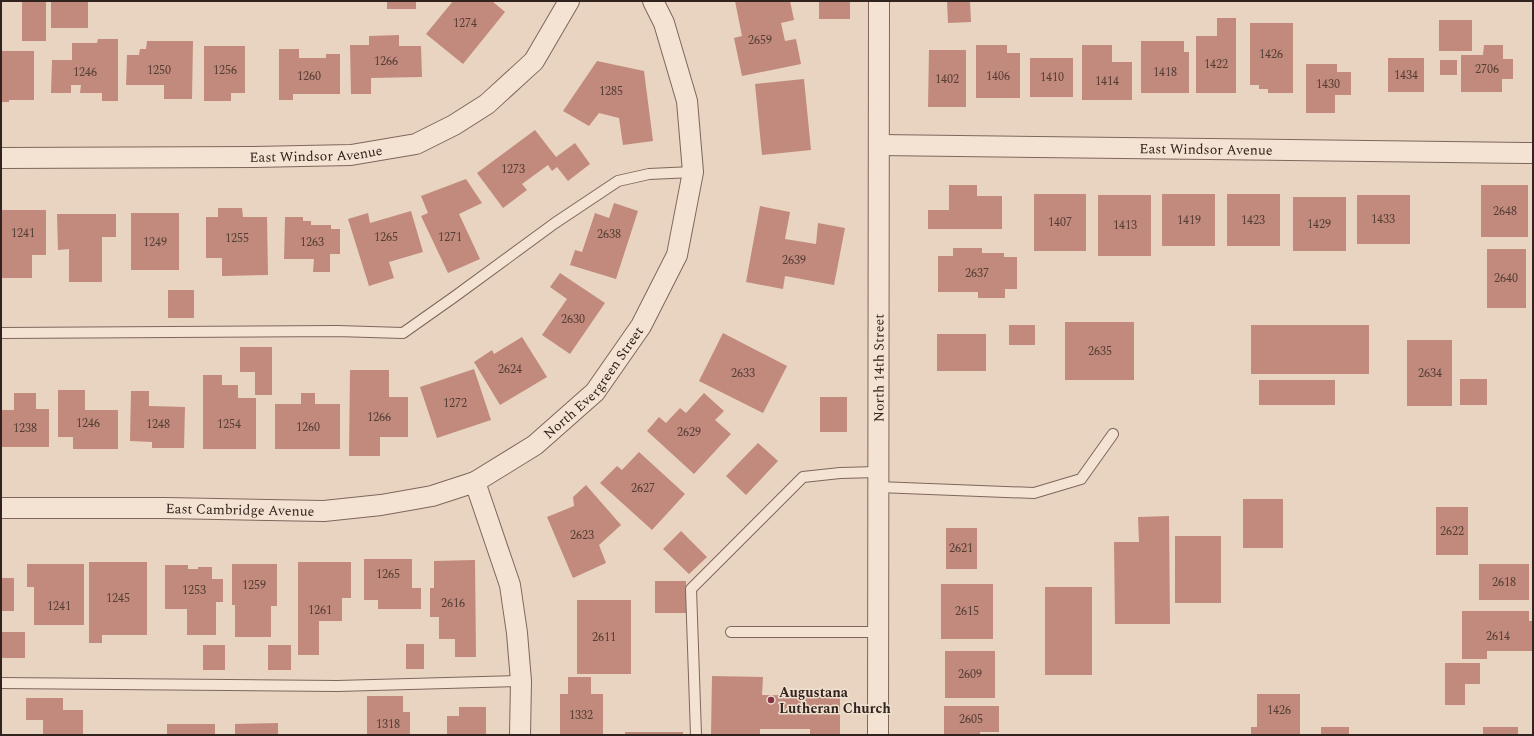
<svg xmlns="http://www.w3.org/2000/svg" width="1534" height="736" viewBox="0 0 1534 736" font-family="Spectral,serif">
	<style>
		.building { fill: #c18a7c }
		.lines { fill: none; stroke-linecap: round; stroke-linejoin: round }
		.service-casing { stroke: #7f665b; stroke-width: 12 }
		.minor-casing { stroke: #7f665b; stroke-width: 22 }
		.service { stroke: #f4e3d3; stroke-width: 10 }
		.minor { stroke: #f4e3d3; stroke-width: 20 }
		.poi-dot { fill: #873245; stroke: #f0e0d0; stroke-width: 1.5 }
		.labels { text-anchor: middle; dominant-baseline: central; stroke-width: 3; stroke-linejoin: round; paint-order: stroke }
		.number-label { font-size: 12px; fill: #553d35 }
		.street-label { font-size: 14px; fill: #31231d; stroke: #f0e0d0 }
		.poi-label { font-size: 14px; font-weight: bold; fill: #31231d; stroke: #f0e0d0; text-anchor: start }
	</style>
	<rect width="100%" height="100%" fill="#e8d4c1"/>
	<!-- building -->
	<path class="building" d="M22,1H46V41H22Z
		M51,1H88V28H51Z
		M387,1H416V9H387Z
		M453,1H492L505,12L463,64L426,34Z
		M735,1H790L794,20L781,23L785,41L796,39L801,64L742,76L734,38L742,36Z
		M819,1H850V19H819Z
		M947,1H970L971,22L948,23Z
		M1217,18H1236V93H1196V36H1217Z
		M1439,20H1472V51H1439Z
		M1250,23H1293V93H1268V89H1259V85H1250Z
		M399,35V46H421L422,77L371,78V94H351L350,45H369V36Z
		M98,39H118V101H102V93H80L81,85H71V93H51L52,60H72V43H97Z
		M147,41H193L192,99H164V85H126L127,55H139L140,49H146Z
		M1141,41H1184V52H1189V93H1141Z
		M976,45H1007V53H1020V98H976Z
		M1082,45H1112V62H1132V100H1082Z
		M1484,45H1503V59H1513V79H1502V92H1461V55H1483Z
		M204,46H245V93H231V101H204Z
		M279,49H299V58H326V54H340V94H293V100H279Z
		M929,50H966V107H928Z
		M1,51H34V100H9V102H1Z
		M1030,58H1073V97H1030Z
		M1388,58H1424V92H1388Z
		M1440,60H1457V75H1440Z
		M597,61L644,71L653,141L623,145L619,118L599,113L589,126L563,111Z
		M1306,64H1337V72H1351V95H1335V113H1306Z
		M804,79L811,150L762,155L755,84Z
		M535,130L556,157L575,143L590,164L568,181L557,167L552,171L548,165L522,184L527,190L503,208L477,173Z
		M466,179L482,203L459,214L480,259L448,273L421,216L428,213L421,196Z
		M949,185H977V196H1002V229H928V210H949Z
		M1481,185H1528V237H1481Z
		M1034,194H1086V251H1034Z
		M1162,194H1215V246H1162Z
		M1227,194H1280V246H1227Z
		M1098,195H1151V256H1098Z
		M1357,195H1410V244H1357Z
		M1293,197H1346V251H1293Z
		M614,203L638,211L616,279L570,265L575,250L582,252L595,213L609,218Z
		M760,206L790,212L785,239L816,244L818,223L845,228L834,285L785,276L783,289L746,282Z
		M218,208H242L243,217H267L268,275L222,276V258H206V217H218Z
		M1,210H46V255H32V278H1Z
		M411,211L423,252L389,262L394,278L369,286L348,219L368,213L370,223Z
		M131,213H179V270H131Z
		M57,214H116V237H102V282H69V249L58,250Z
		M285,217H303V221H311V225H331V229H340V254H330V272H313L314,259H284Z
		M953,248H982V253H1004V257H1017V289H1005V298H978V292H938V256H953Z
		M1487,249H1526V308H1487Z
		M560,273L605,303L570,354L542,335L567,299L550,287Z
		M168,290H194V318H168Z
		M1065,322H1134V380H1065Z
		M1009,325H1035V345H1009Z
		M1251,325H1369V374H1251Z
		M723,333L787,366L763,413L699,381Z
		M937,334H986V371H937Z
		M522,337L547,377L500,405L474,362L492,350L494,354Z
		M1407,340H1452V406H1407Z
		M240,347H272V395H255V372H240Z
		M474,369L491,420L437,438L420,387Z
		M350,370H389V397H408V437H380V456H349Z
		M203,375H222V385H238V398H256V449H203Z
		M1460,379H1487V405H1460Z
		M1259,380H1335V405H1259Z
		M58,390H85V410H118V449H73V437H58Z
		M131,391H149V406L185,407L184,448H152V442L130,441Z
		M14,393H36V409H49V447H1V410H14Z
		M301,393H315V404H340V449H275V404H301Z
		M704,393L724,411L715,420L731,434L694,474L647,431L659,417L666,423L680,408L686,413Z
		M820,397H847V432H820Z
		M758,443L778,461L746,495L726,476Z
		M639,452L685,494L652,530L600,483L617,466L622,470Z
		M586,485L621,525L599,545L606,563L573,578L547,517L574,506L573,497Z
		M1243,499H1283V548H1243Z
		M1436,507H1468V555H1436Z
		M1169,516L1170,624H1115L1114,542H1139L1138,517Z
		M946,528H977V569H946Z
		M681,531L707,557L689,574L663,549Z
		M1175,536H1221V603H1175Z
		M364,559H412V588H421V609H378V600H364Z
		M475,560L476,657H455V639H439V617H430V588H434V561Z
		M89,562H147V635H102V643H89Z
		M298,562H351V598H342V621H319V655H298Z
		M27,564H84V625H34V587H27Z
		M232,564H277V606H271V637H235V605H232Z
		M1479,564H1529V600H1479Z
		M165,565H188V569H198V567H212V579H223V602H216V635H187V609H165Z
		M1,578H14V611H1Z
		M655,581H686V613H655Z
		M941,584H993V639H941Z
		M1045,587H1092V675H1045Z
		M577,600H631V674H577Z
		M1462,611H1529V621H1533V651H1487V659H1462Z
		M1,632H25V658H1Z
		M406,644H424V669H406Z
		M203,645H225V670H203Z
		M268,645H291V670H268Z
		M945,651H995V698H945Z
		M1445,663H1480V684H1465V705H1445Z
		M712,676L763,677L762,695L840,696V735H810V729H760V735H711Z
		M568,677H591V694H603V735H560V694H568Z
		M1257,694H1300V735H1251V727H1257Z
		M367,696H403V712H410V735H367Z
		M26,698H63V710H83V735H43V720H26Z
		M944,706H999V732H980V735H944Z
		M459,707H486V735H453V734H447V716H459Z
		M278,723V735H235V724Z
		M167,724H215V735H167Z
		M1321,727H1349V735H1321Z
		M1483,727H1518V735H1483Z
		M625,732H683V735H625Z"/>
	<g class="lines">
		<defs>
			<path id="service" d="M1,333L337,331L403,333L454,297L555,223L618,181L649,174L693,172
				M878,487L1034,493L1081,479L1113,434
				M731,632H878
				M1,683L337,686L521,681
				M696,735L691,589L803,477L840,473L878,472"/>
			<g id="minor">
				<path id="s1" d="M879,145L1533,153"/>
				<path id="s2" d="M1,158L252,157L351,155L416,144L454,125L487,104L534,61L569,1"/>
				<path id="s3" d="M1,508H165L324,511L381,505L432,496L475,482"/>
				<path id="s4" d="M520,735L521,681L517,633L510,585L475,482L535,445L595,392L641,326L677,255L693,172L687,101L664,23L653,1"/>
				<path id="s5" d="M878,735L879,1"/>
			</g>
		</defs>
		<!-- service casing -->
		<use href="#service" class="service-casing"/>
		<!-- minor casing -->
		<use href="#minor" class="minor-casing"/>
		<!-- service -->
		<use href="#service" class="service"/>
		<!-- minor -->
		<use href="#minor" class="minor"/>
	</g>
	<!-- markers -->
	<circle class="poi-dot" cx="771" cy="700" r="4"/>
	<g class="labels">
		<!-- number labels -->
		<g class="number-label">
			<text x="465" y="23">1274</text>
			<text x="760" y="40">2659</text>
			<text x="1271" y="54">1426</text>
			<text x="386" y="61">1266</text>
			<text x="1216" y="64">1422</text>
			<text x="1487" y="69">2706</text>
			<text x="159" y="70">1250</text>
			<text x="225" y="70">1256</text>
			<text x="85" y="72">1246</text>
			<text x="1165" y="72">1418</text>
			<text x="1406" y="75">1434</text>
			<text x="309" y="76">1260</text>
			<text x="998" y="76">1406</text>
			<text x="1052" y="77">1410</text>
			<text x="947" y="79">1402</text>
			<text x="1107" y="81">1414</text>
			<text x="1328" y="84">1430</text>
			<text x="611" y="91">1285</text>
			<text x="513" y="169">1273</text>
			<text x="1505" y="211">2648</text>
			<text x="1383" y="219">1433</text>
			<text x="1189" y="220">1419</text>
			<text x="1253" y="220">1423</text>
			<text x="1060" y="222">1407</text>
			<text x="1319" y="224">1429</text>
			<text x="1125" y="225">1413</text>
			<text x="23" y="233">1241</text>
			<text x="609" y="234">2638</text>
			<text x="386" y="237">1265</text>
			<text x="450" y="237">1271</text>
			<text x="237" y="238">1255</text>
			<text x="155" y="242">1249</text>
			<text x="312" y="242">1263</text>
			<text x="794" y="260">2639</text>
			<text x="977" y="273">2637</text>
			<text x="1506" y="278">2640</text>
			<text x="573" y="319">2630</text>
			<text x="1100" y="351">2635</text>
			<text x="510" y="369">2624</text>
			<text x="743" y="373">2633</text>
			<text x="1430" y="373">2634</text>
			<text x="455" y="403">1272</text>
			<text x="379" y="417">1266</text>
			<text x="88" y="423">1246</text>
			<text x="158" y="424">1248</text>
			<text x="229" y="424">1254</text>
			<text x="308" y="427">1260</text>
			<text x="25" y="428">1238</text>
			<text x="689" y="432">2629</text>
			<text x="643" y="488">2627</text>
			<text x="1452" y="531">2622</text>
			<text x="582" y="535">2623</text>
			<text x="961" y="548">2621</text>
			<text x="388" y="574">1265</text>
			<text x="1504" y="582">2618</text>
			<text x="254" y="585">1259</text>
			<text x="194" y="590">1253</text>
			<text x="118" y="598">1245</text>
			<text x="453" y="603">2616</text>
			<text x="59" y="606">1241</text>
			<text x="320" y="610">1261</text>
			<text x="967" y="611">2615</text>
			<text x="1498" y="636">2614</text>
			<text x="604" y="637">2611</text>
			<text x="970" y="674">2609</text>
			<text x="1279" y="710">1426</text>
			<text x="581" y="715">1332</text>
			<text x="971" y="719">2605</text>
			<text x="388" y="724">1318</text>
		</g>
		<!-- street labels -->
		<g class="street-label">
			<text stroke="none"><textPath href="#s1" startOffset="327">East Windsor Avenue</textPath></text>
			<text stroke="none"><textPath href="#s2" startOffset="315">East Windsor Avenue</textPath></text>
			<text stroke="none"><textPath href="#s5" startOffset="367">North 14th Street</textPath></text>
			<text stroke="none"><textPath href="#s4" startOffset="416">North Evergreen Street</textPath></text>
			<text stroke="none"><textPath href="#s3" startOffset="239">East Cambridge Avenue</textPath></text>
		</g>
		<!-- poi labels -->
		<g class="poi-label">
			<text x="779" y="692">Augustana<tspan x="779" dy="16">Lutheran Church</tspan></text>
		</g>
	</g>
	<!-- border -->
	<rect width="1534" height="736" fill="none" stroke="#31231d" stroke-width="4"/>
</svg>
